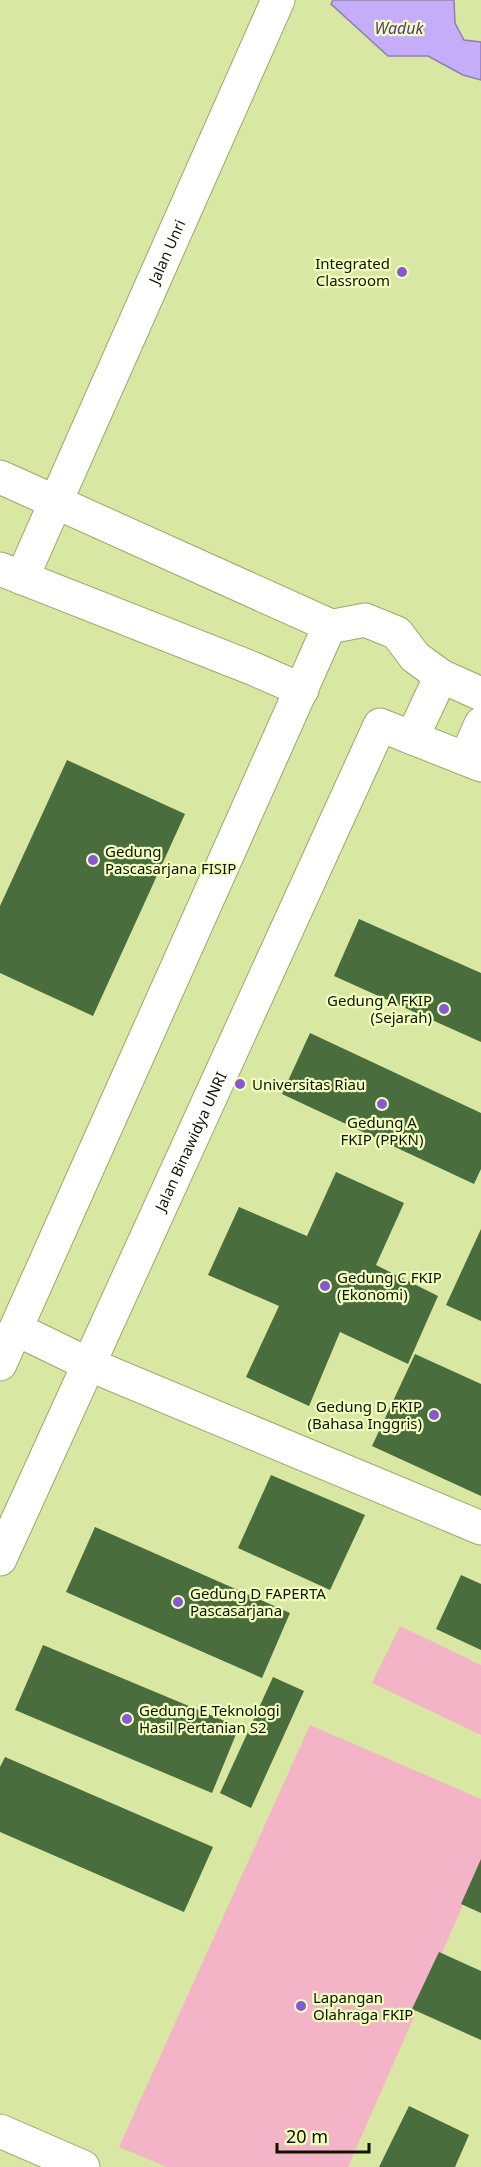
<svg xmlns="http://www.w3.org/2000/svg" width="481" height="2167" viewBox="0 0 481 2167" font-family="'Noto Sans',sans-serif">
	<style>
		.built { fill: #d8e7a1 }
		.green { fill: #f3b4c8 }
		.water { fill: #c5adfa; stroke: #8f7faf; stroke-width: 1.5 }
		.building { fill: #4a6d3d }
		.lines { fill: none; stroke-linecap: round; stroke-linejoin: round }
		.minor-casing { stroke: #9ca86b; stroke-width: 35 }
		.minor { stroke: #fff; stroke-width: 33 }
		.poi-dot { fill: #8658d1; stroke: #f1ffbe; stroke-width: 2 }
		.labels { text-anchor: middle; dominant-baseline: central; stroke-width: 4.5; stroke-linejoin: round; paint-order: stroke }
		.street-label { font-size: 15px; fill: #101300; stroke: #f1ffbe }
		.poi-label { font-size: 15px; fill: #101300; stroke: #f1ffbe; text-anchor: start }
		.water-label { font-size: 16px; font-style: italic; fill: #58368d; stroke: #f1ffbe }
	</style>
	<rect width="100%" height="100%" fill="#e4f1b2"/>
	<!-- built -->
	<path class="built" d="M0,0H481V2167H0Z"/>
	<!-- green -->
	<path class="green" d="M400,1626L481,1665V1735L372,1683Z
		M310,1725L481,1799V1864L348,2167H167L119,2147Z"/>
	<!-- water -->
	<path class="water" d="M333,0H454L455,23L464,40L481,42V80L463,75L428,56H388L331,4Z"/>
	<!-- building -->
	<path class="building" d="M67,760L185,814L93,1016L0,973V906Z
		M359,919L481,973V1042L334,976Z
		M310,1033L481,1113V1169L474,1184L282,1094Z
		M336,1172L404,1203L376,1265L438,1296L408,1364L340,1332L309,1406L246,1377L279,1306L208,1275L239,1207L307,1236Z
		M481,1229V1321L446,1305Z
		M415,1354L481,1384V1496L372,1446Z
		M271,1475L365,1515L330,1590L238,1548Z
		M95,1527L290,1613L262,1678L66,1592Z
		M461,1575L481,1584V1650L436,1629Z
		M43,1645L239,1727L212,1793L15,1710Z
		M273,1677L304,1691L251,1808L220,1793Z
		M5,1757L213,1847L184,1912L0,1832V1767Z
		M481,1859V1913L461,1904Z
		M439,1952L481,1971V2040L412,2009Z
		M409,2106L469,2135L455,2167H379Z"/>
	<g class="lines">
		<defs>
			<g id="minor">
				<path d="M0,477L331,626"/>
				<path d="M0,569L254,669L302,690"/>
				<path id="s1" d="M22,578L278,0"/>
				<path d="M412,738L441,676"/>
				<path d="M466,758L481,724"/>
				<path d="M16,1329L88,1364L481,1528"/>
				<path d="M0,1364L329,627L365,620L397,633L415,657L441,676L481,694"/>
				<path id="s2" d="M0,1559L380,725L481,765"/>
				<path d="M0,2131L83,2167"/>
			</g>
		</defs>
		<!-- minor casing -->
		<use href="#minor" class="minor-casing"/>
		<!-- minor -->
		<use href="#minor" class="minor"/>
	</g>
	<!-- markers -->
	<g class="poi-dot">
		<circle cx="402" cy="272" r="6"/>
		<circle cx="93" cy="860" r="6"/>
		<circle cx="444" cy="1009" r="6"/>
		<circle cx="240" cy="1084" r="6"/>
		<circle cx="382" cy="1104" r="6"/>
		<circle cx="325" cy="1286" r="6"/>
		<circle cx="434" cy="1415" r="6"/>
		<circle cx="178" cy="1602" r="6"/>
		<circle cx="127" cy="1719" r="6"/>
		<circle cx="301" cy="2006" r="6"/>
	</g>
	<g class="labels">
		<!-- street labels -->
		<g class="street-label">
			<text stroke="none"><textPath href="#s1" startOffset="357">Jalan Unri</textPath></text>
			<text stroke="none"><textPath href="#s2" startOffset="459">Jalan Binawidya UNRI</textPath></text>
		</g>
		<!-- poi labels -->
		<g class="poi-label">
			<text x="390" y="263" text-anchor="end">Integrated<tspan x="390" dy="17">Classroom</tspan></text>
			<text x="105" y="851">Gedung<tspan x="105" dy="17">Pascasarjana FISIP</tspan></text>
			<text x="432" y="1000" text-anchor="end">Gedung A FKIP<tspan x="432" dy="17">(Sejarah)</tspan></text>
			<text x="252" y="1084">Universitas Riau</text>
			<text x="382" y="1122" text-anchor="middle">Gedung A<tspan x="382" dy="17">FKIP (PPKN)</tspan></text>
			<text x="337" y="1277">Gedung C FKIP<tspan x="337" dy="17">(Ekonomi)</tspan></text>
			<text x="422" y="1406" text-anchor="end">Gedung D FKIP<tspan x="422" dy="17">(Bahasa Inggris)</tspan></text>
			<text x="190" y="1593">Gedung D FAPERTA<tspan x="190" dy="17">Pascasarjana</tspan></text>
			<text x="139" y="1710">Gedung E Teknologi<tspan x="139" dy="17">Hasil Pertanian S2</tspan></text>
			<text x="313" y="1997">Lapangan<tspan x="313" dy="17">Olahraga FKIP</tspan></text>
		</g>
		<!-- water labels -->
		<g class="water-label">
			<text x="399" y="28">Waduk</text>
		</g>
	</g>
	<!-- scale -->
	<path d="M277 2143v9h92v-9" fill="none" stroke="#101300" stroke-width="3"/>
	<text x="286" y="2143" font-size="18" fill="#101300" stroke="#f1ffbe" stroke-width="4.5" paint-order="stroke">20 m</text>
</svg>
